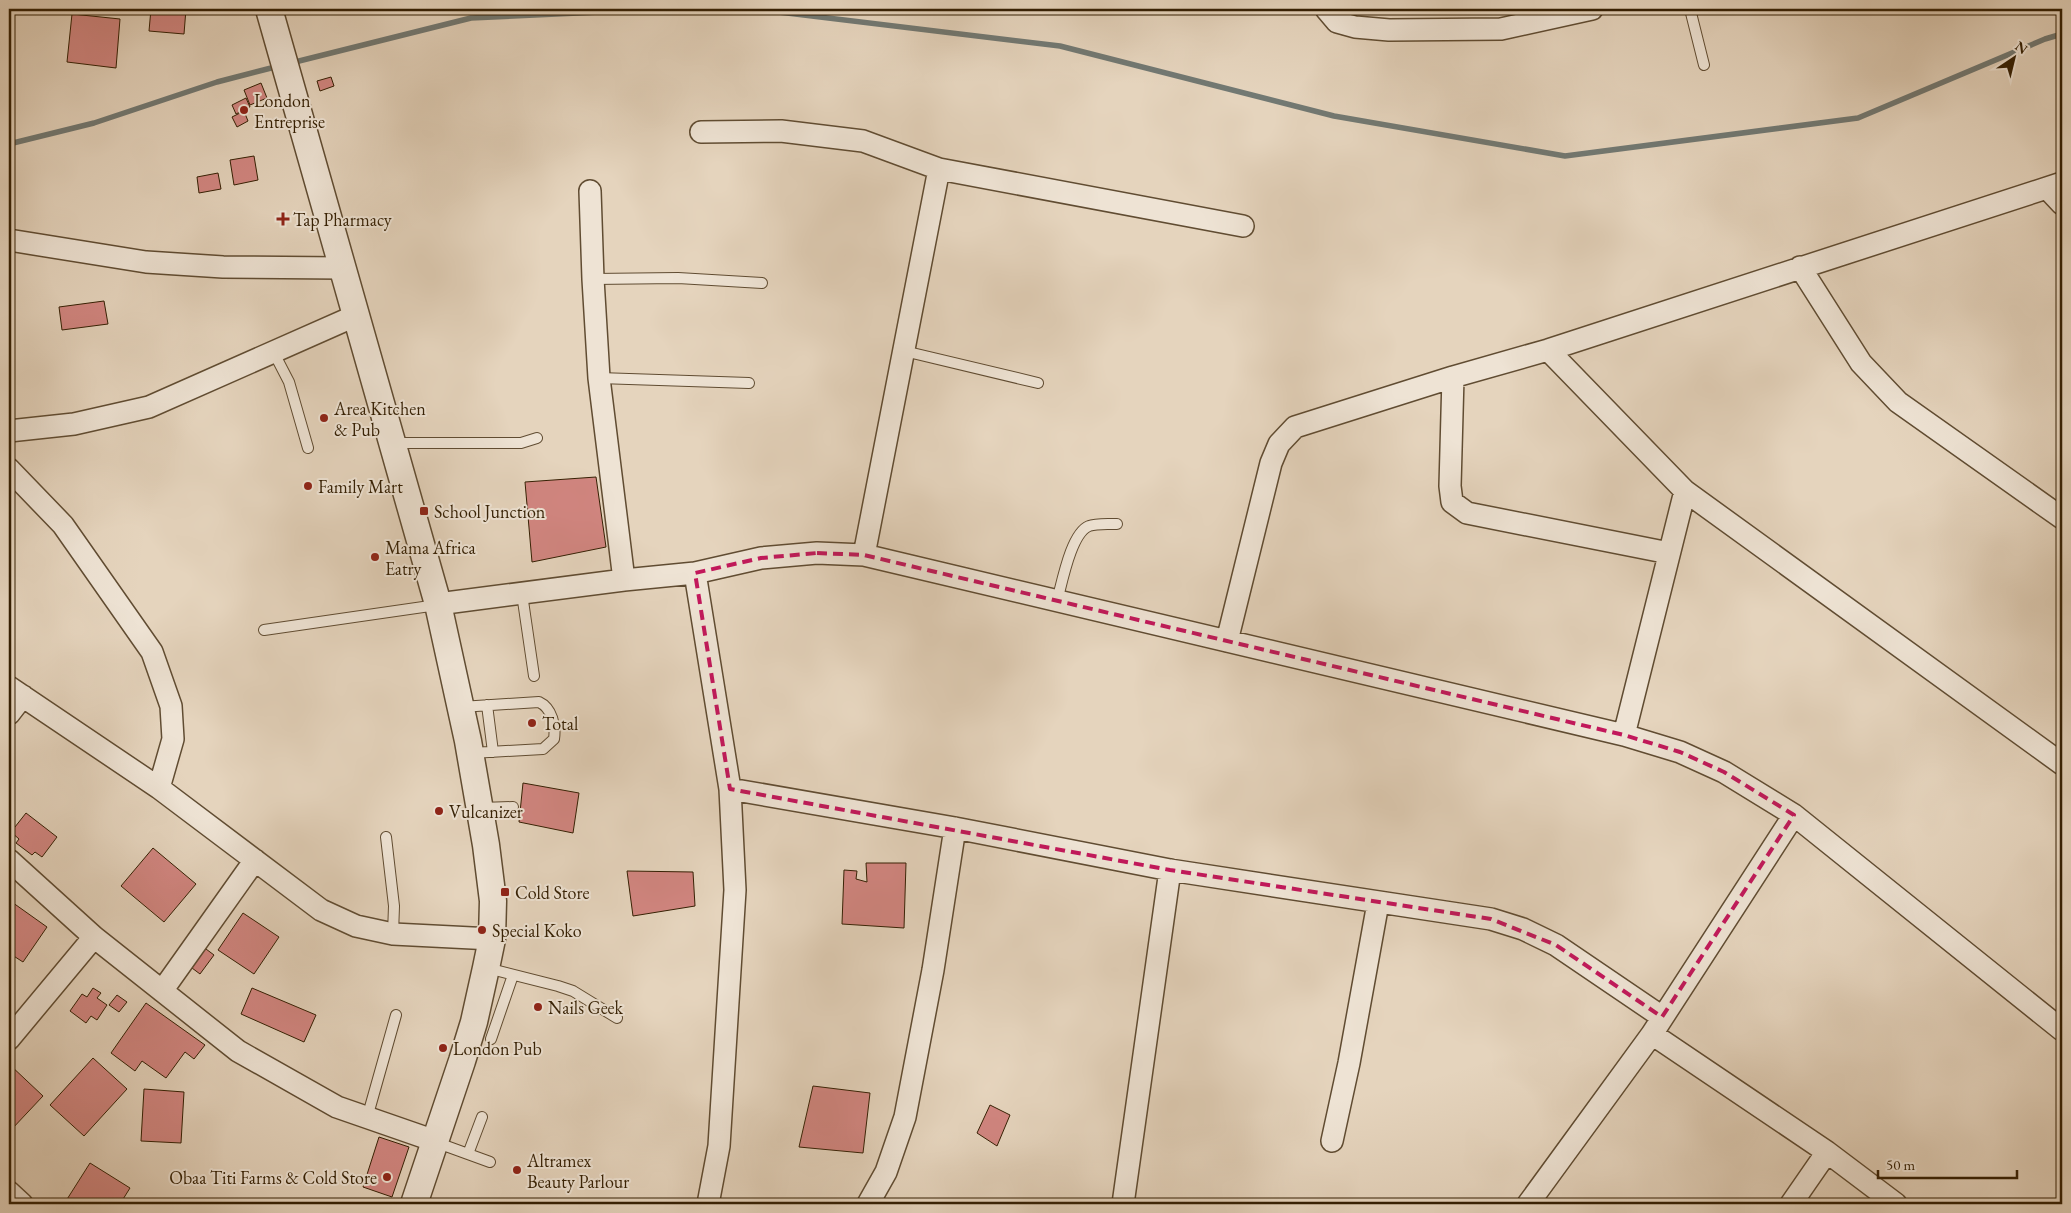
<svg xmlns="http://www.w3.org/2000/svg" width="2071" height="1213" viewBox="0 0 2071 1213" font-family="'EB Garamond',serif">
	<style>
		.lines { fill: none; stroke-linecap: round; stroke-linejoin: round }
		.stream { stroke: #727973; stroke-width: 5.5 }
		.building { fill: #d28681; stroke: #341f03 }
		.service-casing { stroke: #604c32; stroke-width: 12 }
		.minor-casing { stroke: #604c32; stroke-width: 24 }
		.tertiary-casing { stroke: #604c32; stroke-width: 29 }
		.service { stroke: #eee3d4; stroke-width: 10 }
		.minor { stroke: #eee3d4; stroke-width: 21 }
		.tertiary { stroke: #eee3d4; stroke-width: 26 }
		.marked { fill: none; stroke: #c2185b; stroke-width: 4; stroke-dasharray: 10 6; stroke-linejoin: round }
		.poi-dot { fill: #8f2418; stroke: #eee3d4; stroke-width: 2 }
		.labels { text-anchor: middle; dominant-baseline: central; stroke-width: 4; stroke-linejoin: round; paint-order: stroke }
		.poi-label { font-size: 18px; fill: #341f03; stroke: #eee3d4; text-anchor: start }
	</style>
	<rect width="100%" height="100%" fill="#e5d4bd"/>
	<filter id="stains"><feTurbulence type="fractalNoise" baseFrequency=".004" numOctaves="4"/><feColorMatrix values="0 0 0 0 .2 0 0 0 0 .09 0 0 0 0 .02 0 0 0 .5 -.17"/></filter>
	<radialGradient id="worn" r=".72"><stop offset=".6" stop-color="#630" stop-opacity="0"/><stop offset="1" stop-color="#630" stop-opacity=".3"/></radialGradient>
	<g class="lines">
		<!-- stream -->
		<path class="stream" d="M754,9L1060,46L1334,116L1565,156L1858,118L2045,39L2062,34
			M291,63L471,18L665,9
			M9,144L94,123L217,82L279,66"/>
	</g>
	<!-- building -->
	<path class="building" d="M151,9H186L184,34L149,31Z
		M72,14L120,19L116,68L67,62Z
		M331,77L334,86L320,91L317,81Z
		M261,83L267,98L250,105L244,90Z
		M246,98L250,107L236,114L232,105Z
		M244,111L248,121L237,127L232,117Z
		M254,156L258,180L234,185L230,160Z
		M218,173L221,189L199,193L197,177Z
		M104,301L108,324L62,330L59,307Z
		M596,477L606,547L532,562L525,482Z
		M523,783L579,793L573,833L519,822Z
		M26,813L57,837L42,857L35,852L32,855L16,843L19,839L11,832Z
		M153,848L196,884L164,922L121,886Z
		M866,863H906L904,928L842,924L844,870L857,871L856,879L867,882Z
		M627,871L693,872L695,906L633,916Z
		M9,900L47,927L23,962L9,953Z
		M243,913L279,937L254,974L218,950Z
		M202,946L214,955L200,974L188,965Z
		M93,988L101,993L97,998L107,1005L97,1020L91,1016L86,1023L70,1011L82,994L87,997Z
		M252,988L316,1015L304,1042L241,1014Z
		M117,995L127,1002L119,1012L109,1005Z
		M146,1003L205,1045L194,1059L185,1052L166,1078L142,1061L135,1071L111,1053Z
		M93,1058L127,1089L84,1136L50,1105Z
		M9,1064L43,1096L11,1130L9,1128Z
		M813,1086L870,1093L863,1153L799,1147Z
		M144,1089L184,1092L181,1143L141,1141Z
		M990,1105L1010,1115L997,1146L977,1133Z
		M379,1137L409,1147L392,1197L363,1187Z
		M90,1163L130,1188L120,1204H64Z"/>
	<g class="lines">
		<defs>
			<path id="service" d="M1690,9L1704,65
				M593,279L678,278L762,283
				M904,351L1038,383
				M274,353L289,382L308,448
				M599,378L749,383
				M394,443H521L537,438
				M522,594L534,676
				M1057,601C1062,583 1071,533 1089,526C1096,523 1109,524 1117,524
				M264,630L437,605
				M487,705L493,752
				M461,707L539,702C552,708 556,726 554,739L543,749L472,753
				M481,808L513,807
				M386,837L394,906L393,934
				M487,968L558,986L573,991L617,1018
				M491,1039L513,975
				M367,1118L396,1015
				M435,1142L490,1162
				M468,1154L482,1117"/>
			<path id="minor" d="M1326,9L1337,22L1355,27L1389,30L1501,29L1592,9
				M701,132L781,131L863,141L939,169L1243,226
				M2047,188L2062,204
				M590,191L593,279L599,378L624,580
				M9,240L146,262L223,267L342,268
				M1800,267L1861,363L1898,402L2062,518
				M1548,350L1685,491L2062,764
				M1453,377L1450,486L1452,502L1467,513L1669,553
				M9,431L74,424L149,407L357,315
				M9,469L63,525L152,652L171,706L173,739L159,788
				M864,555L939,169
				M695,573L730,789L735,890L719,1146L708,1204
				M438,604L624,580L695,573L761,558L817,553L864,555L1624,735L1680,752L1724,772L1794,815L2062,1030
				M1227,641L1271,463L1279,444L1295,427L1453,377L1548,350L2062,183
				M9,687L159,788L321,910L356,926L393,934L492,939
				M9,714L23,696
				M1624,735L1685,491
				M730,789L955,828L1170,870L1491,919L1523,929L1556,945L1662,1017
				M9,860L94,937L238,1051L337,1107L435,1141
				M162,991L255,860
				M1652,1034L1827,1152L1896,1204
				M9,1039L94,937
				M1332,1141L1349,1063L1378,903
				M9,1192L22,1204
				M868,1204L886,1172L905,1117L933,970L955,828
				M1123,1204L1170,870
				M1528,1204L1652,1034L1794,815
				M1791,1204L1827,1152"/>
			<path id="tertiary" d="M269,9L438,604L468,741L486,845L493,901L492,939L486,968L474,1022L462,1061L414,1204"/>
		</defs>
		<!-- service casing -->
		<use href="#service" class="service-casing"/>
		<!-- minor casing -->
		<use href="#minor" class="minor-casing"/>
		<!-- tertiary casing -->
		<use href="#tertiary" class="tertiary-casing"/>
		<!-- service -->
		<use href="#service" class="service"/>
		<!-- minor -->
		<use href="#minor" class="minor"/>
		<!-- tertiary -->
		<use href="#tertiary" class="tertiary"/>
	</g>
	<!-- marked area -->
	<path class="marked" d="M817,553L864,555L1624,735L1680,752L1724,772L1794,815L1662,1017L1556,945L1491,919L1170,870L730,789L695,573L761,558Z"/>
	<!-- markers -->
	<g class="poi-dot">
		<circle cx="244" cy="110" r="5"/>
		<path d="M280.5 211.5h5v5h5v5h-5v5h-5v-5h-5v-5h5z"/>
		<circle cx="324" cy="418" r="5"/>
		<circle cx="308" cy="486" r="5"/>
		<rect x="419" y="506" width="10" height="10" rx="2.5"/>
		<circle cx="375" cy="557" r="5"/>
		<circle cx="532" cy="723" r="5"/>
		<circle cx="439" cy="811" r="5"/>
		<rect x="500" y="887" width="10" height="10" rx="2.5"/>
		<circle cx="482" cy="930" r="5"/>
		<circle cx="538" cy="1007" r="5"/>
		<circle cx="443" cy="1048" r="5"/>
		<circle cx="517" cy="1170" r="5"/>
		<circle cx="387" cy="1177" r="5"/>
	</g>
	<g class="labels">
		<!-- poi labels -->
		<g class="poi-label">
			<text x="254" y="100">London<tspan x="254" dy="21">Entreprise</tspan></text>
			<text x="293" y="219">Tap Pharmacy</text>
			<text x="334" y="408">Area Kitchen<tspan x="334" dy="21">&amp; Pub</tspan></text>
			<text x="318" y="486">Family Mart</text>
			<text x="434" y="511">School Junction</text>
			<text x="385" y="547">Mama Africa<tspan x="385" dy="21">Eatry</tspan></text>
			<text x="542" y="723">Total</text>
			<text x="449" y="811">Vulcanizer</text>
			<text x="515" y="892">Cold Store</text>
			<text x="492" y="930">Special Koko</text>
			<text x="548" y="1007">Nails Geek</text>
			<text x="453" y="1048">London Pub</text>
			<text x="527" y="1160">Altramex<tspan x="527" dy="21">Beauty Parlour</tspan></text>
			<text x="377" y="1177" text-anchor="end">Obaa Titi Farms &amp; Cold Store</text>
		</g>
	</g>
	<!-- margin -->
	<rect width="2071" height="1213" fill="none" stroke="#e5d4bd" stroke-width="30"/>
	<rect x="10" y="10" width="2051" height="1193" fill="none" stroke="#341f03" stroke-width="2.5"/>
	<rect x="15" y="15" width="2041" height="1183" fill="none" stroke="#341f03"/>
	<!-- north arrow -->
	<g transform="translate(2014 58) rotate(35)" stroke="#eee3d4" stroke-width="4" paint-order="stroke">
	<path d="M0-4L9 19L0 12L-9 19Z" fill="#341f03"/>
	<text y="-8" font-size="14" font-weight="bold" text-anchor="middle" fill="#341f03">N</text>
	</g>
	<!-- scale -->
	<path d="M1878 1170v8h139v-8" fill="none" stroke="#341f03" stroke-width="2.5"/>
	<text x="1886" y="1170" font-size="15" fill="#341f03" stroke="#eee3d4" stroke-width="4" paint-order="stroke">50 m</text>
	<rect width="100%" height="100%" filter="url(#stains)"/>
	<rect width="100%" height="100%" fill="url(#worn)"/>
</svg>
